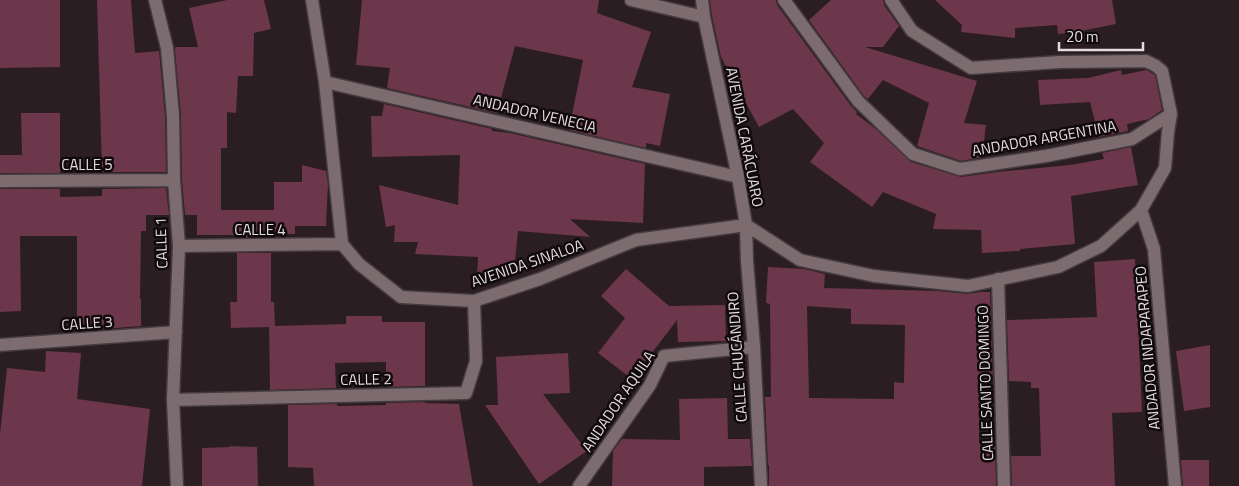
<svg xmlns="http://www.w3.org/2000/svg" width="1239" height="486" viewBox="0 0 1239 486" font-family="'Titillium Web',sans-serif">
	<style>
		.building { fill: #6c364b; fill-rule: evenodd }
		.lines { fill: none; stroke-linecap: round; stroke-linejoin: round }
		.street-casing { stroke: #453b3f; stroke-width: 15 }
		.street { stroke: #7c6c70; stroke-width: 12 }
		.labels { text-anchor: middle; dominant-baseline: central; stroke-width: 5; stroke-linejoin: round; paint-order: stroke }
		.street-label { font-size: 15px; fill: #e5dcdf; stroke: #100a0c }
	</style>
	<rect width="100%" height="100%" fill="#2b1e22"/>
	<!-- building -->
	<path class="building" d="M0,0H60V67L0,68Z
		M97,0H131L135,53L159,51L165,116L166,172H102Z
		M227,0H264L271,29L254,33L253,76H238L236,113L227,112V148H221V210H274V182H302V165L326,171L328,184L326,226H295V234H271V237H237V235H197V215H185L182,180L181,115L175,50L176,47H198L189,8Z
		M362,0H599L597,13L651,32L632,87L670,94L660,146L646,143V148L569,130L583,60L515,46L497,113L387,88L390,68L356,65Z
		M710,0H776L777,5L851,106L857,112L856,114L876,129L911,162L961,177L997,172L1070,165L1104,159L1102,153L1131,147L1138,185L1071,196L1075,244L1020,249V251L982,253L981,230L933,229L936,214L883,192L872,207L810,162L824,143L793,109L759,127L721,57L712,16Z
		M831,0H883L884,5L899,26L883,47H865L977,81L964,123L986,125L982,157L961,161L917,146L929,103L883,80L868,99L864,96L809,20Z
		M935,0H1112L1116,24L1071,33L1058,34L1057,25L1015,28V38L961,32L962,25Z
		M1121,70L1122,75L1146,70L1155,75L1162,110L1149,119L1127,124L1128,131L1099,137L1090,102L1040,105L1038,80L1088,78Z
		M384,104L492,129V131L510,133L645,164L643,223L570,219L590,237L518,231L514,270L477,278L478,257L415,254L418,242H394L395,225L386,227L379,185L458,205L460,155L372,157L371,116H382Z
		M21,113H60V173H0V155H22Z
		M166,188L169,215H146V231H141L140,299H141V326L77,331V236H20L21,311L0,312V189H60V197L102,196V189Z
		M237,253H271V302H274L275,326L346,324V316H382V322H425V386L386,387V362L335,363L336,388L270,390L269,327L231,328L230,302H237Z
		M1135,259L1142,412L1112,413L1115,486H1012L1011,456H1041L1039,388H1031V382L1009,381L1007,320L1097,317L1094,262Z
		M768,267L804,269L825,274L824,288L938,291L967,294L981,292H990L993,381H980L979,443L995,442L996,486H769V465H768L765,397H771L770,304L766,303ZM807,306L851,309V324L905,325L904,383L894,382V399L809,398Z
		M626,269L669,306L725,305L726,341L678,342L677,320L632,379L598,353L625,318L601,296Z
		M1210,345V407L1184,411L1176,351Z
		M46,351L81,353L77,399L150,409L142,486H0V434L7,368L45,372Z
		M568,353L570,393L543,394L587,451L539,484L485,405H498L496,357Z
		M727,398L728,439H750L752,466L704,467V486H612L613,451L622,439L680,440L679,399Z
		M425,402V403L459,404L473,486H314L313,468L288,467V405L337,404V406L386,405V403Z
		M230,446L257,447L258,486H202V448L230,447Z
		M1181,460H1209V486H1183Z"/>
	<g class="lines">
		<defs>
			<path id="street" d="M155,0L167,48L173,116L174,180L179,246L173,400L177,486
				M312,0L325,82L342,244L359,264L401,297L474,301L540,279L636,240L746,225
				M631,0L704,17
				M702,0L704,17L738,177L746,225L747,261L754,347L761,486
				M891,0L912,31L971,68L1060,62L1146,61L1156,66L1162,71L1171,114
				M325,82L738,177
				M0,181L174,180
				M1141,210L1154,249L1175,486
				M746,225L800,260L874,276L968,286L1058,267L1101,246L1141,210L1165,168L1168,132L1171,114L1132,139L1046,156L960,169L913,154L858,101L784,0
				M179,246L342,244
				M998,279L1004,486
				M0,345L176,332
				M173,400L466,393L476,361L474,301
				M579,486L650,385L664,356L754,347"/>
		</defs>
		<!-- street casing -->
		<use href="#street" class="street-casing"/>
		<!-- street -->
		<use href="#street" class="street"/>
	</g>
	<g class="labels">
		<!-- street labels -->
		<g class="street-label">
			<text transform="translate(535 113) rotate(13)">ANDADOR VENECIA</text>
			<text transform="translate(745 137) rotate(79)">AVENIDA CARÁCUARO</text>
			<text transform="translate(1044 138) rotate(-10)">ANDADOR ARGENTINA</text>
			<text x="87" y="164">CALLE 5</text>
			<text x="260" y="229">CALLE 4</text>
			<text transform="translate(161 243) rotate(-92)">CALLE 1</text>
			<text transform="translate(527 263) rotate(-19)">AVENIDA SINALOA</text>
			<text transform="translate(87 323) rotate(-4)">CALLE 3</text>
			<text transform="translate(1147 348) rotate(-95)">ANDADOR INDAPARAPEO</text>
			<text transform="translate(737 357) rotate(-94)">CALLE CHUCÁNDIRO</text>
			<text transform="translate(366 379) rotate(-1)">CALLE 2</text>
			<text transform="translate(985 383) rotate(-92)">CALLE SANTO DOMINGO</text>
			<text transform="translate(618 401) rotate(-56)">ANDADOR AQUILA</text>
		</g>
	</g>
	<!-- scale -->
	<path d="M1059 42v8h84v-8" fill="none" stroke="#e5dcdf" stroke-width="2.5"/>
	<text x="1066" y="42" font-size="15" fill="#e5dcdf" stroke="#100a0c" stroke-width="4" paint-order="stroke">20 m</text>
</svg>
